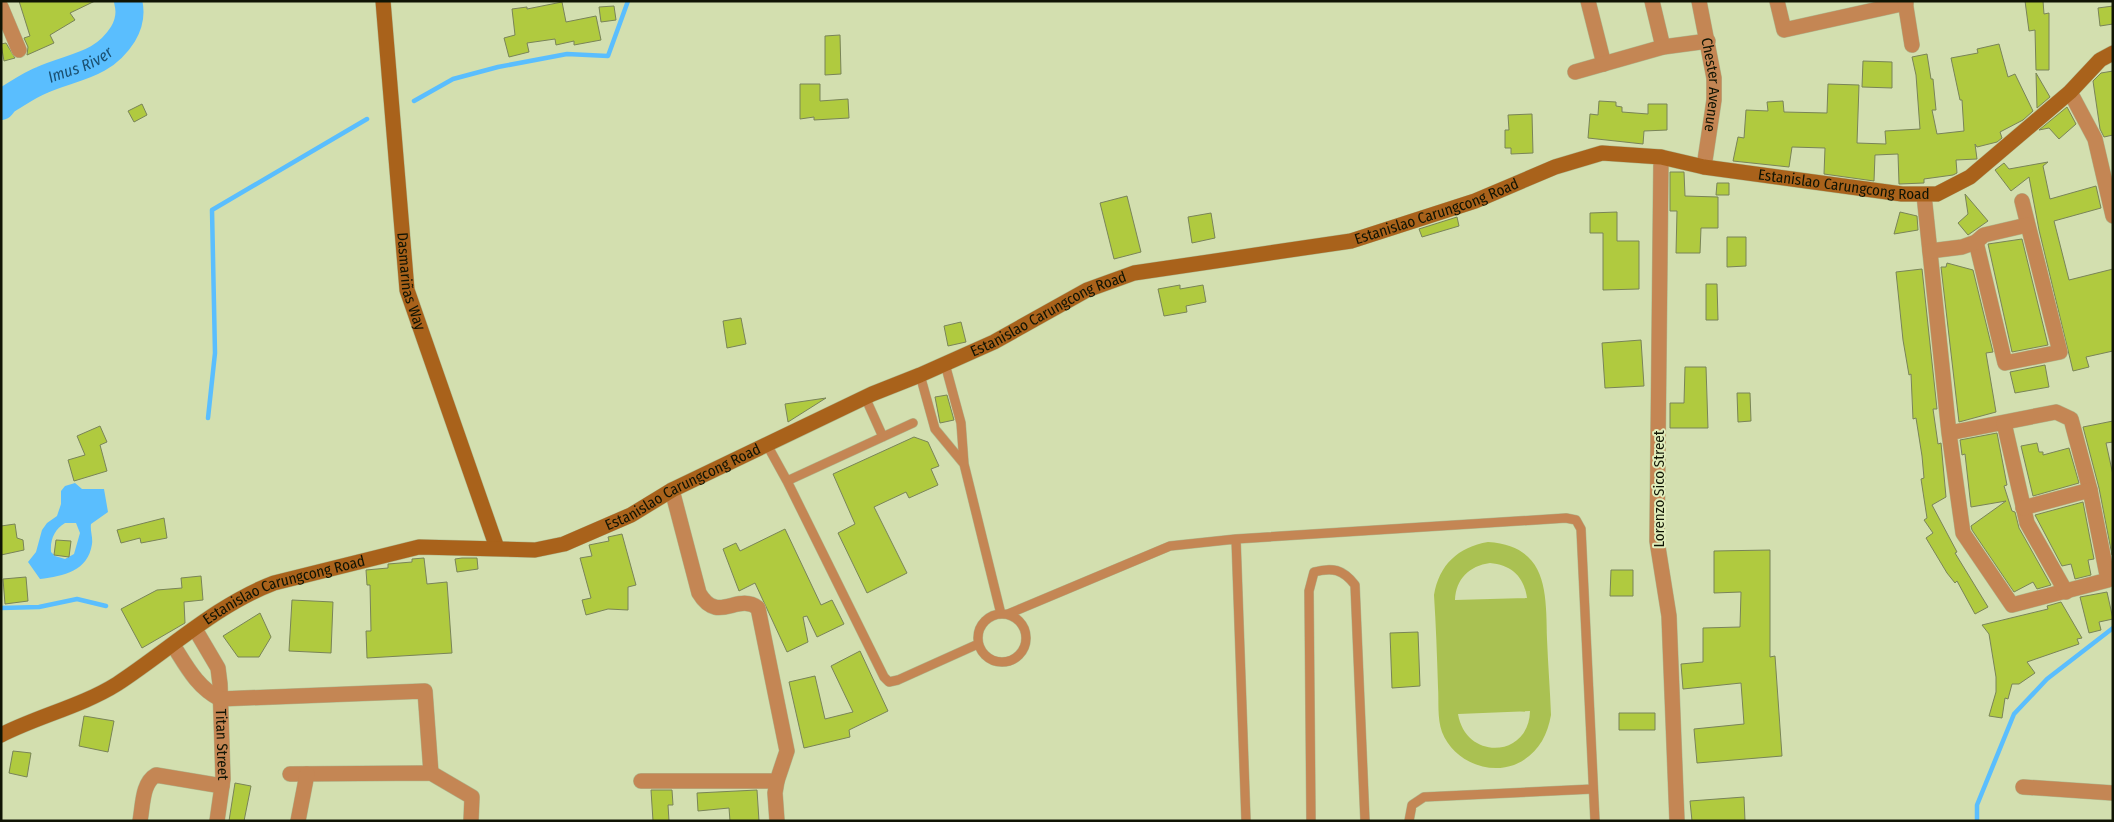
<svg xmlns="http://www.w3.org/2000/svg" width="2114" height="822" viewBox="0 0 2114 822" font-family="'Fira Sans Condensed',sans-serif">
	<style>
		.green { fill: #aac152; fill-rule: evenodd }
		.water { fill: #5abefe; fill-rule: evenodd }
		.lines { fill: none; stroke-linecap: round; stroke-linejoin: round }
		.stream { stroke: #5abefe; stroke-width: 4.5 }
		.river { stroke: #5abefe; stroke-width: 28 }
		.building { fill: #b0ca3f; stroke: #798458 }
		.lane-casing { stroke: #b0ba90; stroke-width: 10 }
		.street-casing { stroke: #b0ba90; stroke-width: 16 }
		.secondary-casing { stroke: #b0ba90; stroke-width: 16 }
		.lane { stroke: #c48654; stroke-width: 9 }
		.street { stroke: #c48654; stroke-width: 15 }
		.secondary { stroke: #a9621b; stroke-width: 15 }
		.labels { text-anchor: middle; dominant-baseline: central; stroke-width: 4; stroke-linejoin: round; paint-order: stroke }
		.street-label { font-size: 15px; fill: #101404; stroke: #e0edbc }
		.water-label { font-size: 16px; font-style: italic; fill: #1b5071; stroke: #e0edbc }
	</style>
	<rect width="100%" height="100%" fill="#d3dfaf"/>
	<!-- green -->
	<path class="green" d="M1488,542C1548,546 1546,592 1547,639C1548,664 1550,690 1551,715C1547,738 1536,756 1514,765C1486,775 1453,760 1442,732C1437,718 1439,701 1438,687C1437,656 1436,626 1434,595C1439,565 1458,547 1488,542ZM1490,563C1511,565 1524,576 1527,598L1455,600C1456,579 1469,566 1490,563ZM1530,711C1529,758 1466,761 1458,714Z"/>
	<!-- water -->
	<path class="water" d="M75,483L82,489H104L108,512L91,524C90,531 93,537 92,544C88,571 64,576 40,579L28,562L36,552L42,530L47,523L57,516L61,504V491L65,486ZM65,523H76L80,533L74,554L65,559L55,556L51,552C50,539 55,529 65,523Z"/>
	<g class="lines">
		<!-- stream -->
		<path class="stream" d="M414,101L453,79L498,67L567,54L608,56L628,1
			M208,418L215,353L212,210L367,119
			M1,608L39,607L77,599L106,606
			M1977,821V805L2014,714L2047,679L2113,628"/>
		<!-- river -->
		<path class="river" id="s1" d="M1,106L5,101C17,94 29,85 42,80C74,66 103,66 123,34C129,24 131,12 128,1"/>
	</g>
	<!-- building -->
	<path class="building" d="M19,1H95L70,13L75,20L50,35L54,43L27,55L28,47L24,38L30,36Z
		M2025,1H2043L2044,14L2049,13V70H2036L2035,30L2029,31Z
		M562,2L566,22L596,16L601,40L574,45V41L556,45L555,39L527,43L529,52L509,57L504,38L515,35L512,9L527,7V9Z
		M614,6L616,20L601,22L599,7Z
		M2113,6V24L2100,26L2098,8Z
		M840,35L841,74L825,75V36Z
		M6,43L15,58L4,61L1,44Z
		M1999,44L2008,77L2015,74L2033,111L2023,120L2000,132L2002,138L1997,142L1977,147L1975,144L1977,159L1956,160L1957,173L1953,175L1924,179V183L1899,184L1898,154L1875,155L1874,181L1824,174L1825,148L1792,147L1789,167L1733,161L1738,137L1744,138L1746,110L1768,111L1767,102L1783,101L1784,112L1827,113L1828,84L1859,85L1857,143L1886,144L1885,131L1920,129L1916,75L1912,57L1927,54L1931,79H1933L1936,110H1932L1937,134L1964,131L1962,100H1960L1951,58L1978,53L1977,49Z
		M1863,61L1892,62V88L1862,87Z
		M2113,71V135L2104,137L2100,129L2093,81L2101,73Z
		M2036,73L2050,97L2037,108Z
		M800,84H820V101L848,99L849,118L814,120V117L800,119Z
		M1599,101L1616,102V106L1622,107V112L1648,114V104H1667V130L1644,131L1643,144L1588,138L1590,114L1598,115Z
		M142,104L147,115L134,122L128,111Z
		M2067,107L2076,124L2059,139L2049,128L2039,130Z
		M1532,114L1533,153L1511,154V148H1505V130H1509L1508,115Z
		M2048,162L2043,166L2050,199L2096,186L2101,208L2054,221L2069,280L2113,269V351L2086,357L2089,367L2073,371L2039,230L2029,177L2011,191L1995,170L2004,163L2009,169Z
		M1670,172H1684L1685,196L1718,197V228H1701L1700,253H1676L1677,211H1670Z
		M1717,183H1729V195H1716Z
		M1965,194L1988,221L1968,235L1958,223L1968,214Z
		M1127,196L1141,252L1114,259L1100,203Z
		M1617,212V241H1639V289L1603,290V233H1590V213Z
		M1900,212L1917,216L1918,230L1894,234Z
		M1211,213L1215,238L1192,243L1188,217Z
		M1457,217L1459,226L1422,237L1419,229Z
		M1727,237H1746V266L1727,267Z
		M2022,239L2048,345L2012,352L1988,244Z
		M1947,263L1973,270L1993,352L1986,353L1996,412L1959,422L1941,267H1946Z
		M1922,269L1937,409H1933L1938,444L1941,443L1946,497L1932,505L1957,552L1955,553L1988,607L1975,614L1957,581L1955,583L1947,573L1926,538L1933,533L1924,520L1927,518L1921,479L1924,478L1922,456L1916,418L1913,419L1911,374L1909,375L1903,340L1896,272Z
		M1706,284H1717L1718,320H1706Z
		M1180,285V289L1203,285L1206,302L1186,306L1187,312L1164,316L1158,289Z
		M741,318L746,344L727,348L723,321Z
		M961,322L966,342L948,346L944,326Z
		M1641,340L1644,386L1605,388L1602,343Z
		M2045,365L2049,387L2015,393L2010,372Z
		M1685,367H1706L1708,428H1670V403H1684Z
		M1737,393H1750L1751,421L1738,422Z
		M947,395L954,420L940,423L935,397Z
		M826,398L788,422L785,404Z
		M2113,421V442L2106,443L2113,475L2112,555L2099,488L2083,427Z
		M100,426L107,442L100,445L107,471L74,481L68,460L85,455L77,436Z
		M1997,433L2007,485L2004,486L2012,511L2015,512L2019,528L2051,585L2037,589L2033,582L2014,592L1972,530L1971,526L2006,501L1971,507L1965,454L1962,455L1960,440Z
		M914,437L928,442L939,466L931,469L938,485L909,498L906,492L874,507L907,573L867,593L838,533L855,524L833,474Z
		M2037,443L2039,452H2043V455L2069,448L2079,483L2033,496L2021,446Z
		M2083,502L2094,559L2088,560L2091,575L2075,579L2071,564L2062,566L2035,515Z
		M164,518L167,538L141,543L140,538L121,543L117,530Z
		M15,524L17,538L23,540L24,550L1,555V526Z
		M785,529L821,605L832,600L844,624L817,637L807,616L803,617L808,642L787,652L755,583L739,591L723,549L736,543L740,551Z
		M622,534L636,585L628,587V610L608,609L586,615L582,600L591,598L580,558L592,556L589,545L609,541L608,537Z
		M56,540L71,541L69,557L54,555Z
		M1770,550V657L1775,656L1782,756L1697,763L1694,729L1744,724L1741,683L1683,689L1681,664L1703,662V628L1740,627L1741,592L1714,593V551Z
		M424,558L427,584L447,582L452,653L367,658L366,631H371L370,585H367L366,570L388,568V564L412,562V559Z
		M462,558H477L478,569L457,572L455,559Z
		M1611,570H1633V596H1610Z
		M201,576L203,600L184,602L185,623L142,648L121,609L157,590L182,588L181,578Z
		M26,577L28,601L5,604L3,579Z
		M2107,592L2113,619L2099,622L2101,630L2089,633L2080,597Z
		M292,600L333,602L331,653L289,651Z
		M2061,602L2082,638L2077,639L2079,644L2027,662L2035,673L2019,684H2012L2008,699L2005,698L2002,718L1989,716L1996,692V677L1989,634L1982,625L2048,609L2047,606Z
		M260,613L271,637L259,657H238L223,636Z
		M1418,632L1420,686L1392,688L1390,633Z
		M860,651L888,711L849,730L850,737L804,748L789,682L815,676L825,719L853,712L831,666Z
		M1619,713H1655V730H1619Z
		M84,716L114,721L108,752L79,746Z
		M13,751L31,753L27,777L9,773Z
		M235,783L251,786L244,821H229Z
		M651,790H672L673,805H668L669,821H653Z
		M757,790L759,821H730L729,808L698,811L697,793Z
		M1744,797L1745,821H1692L1690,801Z"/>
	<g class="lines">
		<defs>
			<path id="lane" d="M945,364L961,423L964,464L1001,614
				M920,375L935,429L964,464
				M865,397L883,437
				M766,443L787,481L884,677L889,682L898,680L978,644
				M787,481L913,423
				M1236,539L1246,821
				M978 638a24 24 0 1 1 48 0a24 24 0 1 1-48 0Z
				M1008,614L1170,546L1236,539L1566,518L1576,520L1581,529L1595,821
				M1311,821L1309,591L1314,572C1332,567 1343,569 1355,585L1365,821
				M1409,821L1412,805L1424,797L1593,789"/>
			<g id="street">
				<path d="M1588,1L1604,64"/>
				<path d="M1652,1L1663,47"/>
				<path id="s2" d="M1699,1L1714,78V100L1704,167"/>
				<path d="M1777,1L1784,30L1906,3"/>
				<path d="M1905,1L1912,45"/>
				<path d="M1,7L19,50"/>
				<path d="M1575,72L1663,47L1708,41"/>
				<path d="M2070,92L2095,139L2113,216"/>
				<path d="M1661,157L1657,541L1669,616L1677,821"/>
				<path d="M1924,195L1949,433L1963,533L2012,605L2108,580L2090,490L2071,419L2056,412L1949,433"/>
				<path d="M1976,242L2005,363L2060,352L2022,201"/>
				<path d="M1930,251L1962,247L1976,242L1984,235L2027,225"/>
				<path d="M2004,423L2027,523L2066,592"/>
				<path d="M2023,508L2090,490"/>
				<path id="s3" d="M195,629L218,668L220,684L223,779L217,821"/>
				<path d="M173,645C187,667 197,687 220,699L425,691L431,773"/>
				<path d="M290,774L431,773L472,797L471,821"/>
				<path d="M641,781H777L787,751L758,608C737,592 718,625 699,593L672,490"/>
				<path d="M2023,787L2113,793"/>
				<path d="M140,821C143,805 142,783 156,775L222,786"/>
				<path d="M298,821L307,774"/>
				<path d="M777,821L775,793L777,781"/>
			</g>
			<g id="secondary">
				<path id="s4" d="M383,1L407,290L497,548"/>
				<path id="s5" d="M1,735C38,716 82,706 117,684C169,650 216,605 274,583L419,547L535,550L564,544L631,515L672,490L872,394L920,375L994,342L1087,290L1134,273L1351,241L1475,201L1555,167L1602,153L1661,157L1704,167L1902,194H1937L1970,177L2070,92L2100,60L2113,53"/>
			</g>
		</defs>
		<!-- lane casing -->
		<use href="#lane" class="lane-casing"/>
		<!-- street casing -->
		<use href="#street" class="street-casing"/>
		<!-- secondary casing -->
		<use href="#secondary" class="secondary-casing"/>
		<!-- lane -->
		<use href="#lane" class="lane"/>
		<!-- street -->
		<use href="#street" class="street"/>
		<!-- secondary -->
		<use href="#secondary" class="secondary"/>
	</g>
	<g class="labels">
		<!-- street labels -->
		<g class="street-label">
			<text stroke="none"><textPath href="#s2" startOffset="85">Chester Avenue</textPath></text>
			<text stroke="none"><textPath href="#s5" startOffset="1971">Estanislao Carungcong Road</textPath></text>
			<text stroke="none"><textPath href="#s5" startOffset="1551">Estanislao Carungcong Road</textPath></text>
			<text stroke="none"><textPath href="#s4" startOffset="282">Dasmariñas Way</textPath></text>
			<text stroke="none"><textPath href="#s5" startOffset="1146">Estanislao Carungcong Road</textPath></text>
			<text stroke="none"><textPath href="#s5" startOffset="741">Estanislao Carungcong Road</textPath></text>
			<text transform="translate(1659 489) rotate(-90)">Lorenzo Sico Street</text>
			<text stroke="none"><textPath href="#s5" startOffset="321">Estanislao Carungcong Road</textPath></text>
			<text stroke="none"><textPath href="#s3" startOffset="122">Titan Street</textPath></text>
		</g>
		<!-- water labels -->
		<g class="water-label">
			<text stroke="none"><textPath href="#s1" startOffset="90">Imus River</textPath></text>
		</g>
	</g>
	<!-- border -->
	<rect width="2114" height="822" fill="none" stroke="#101404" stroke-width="5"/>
</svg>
